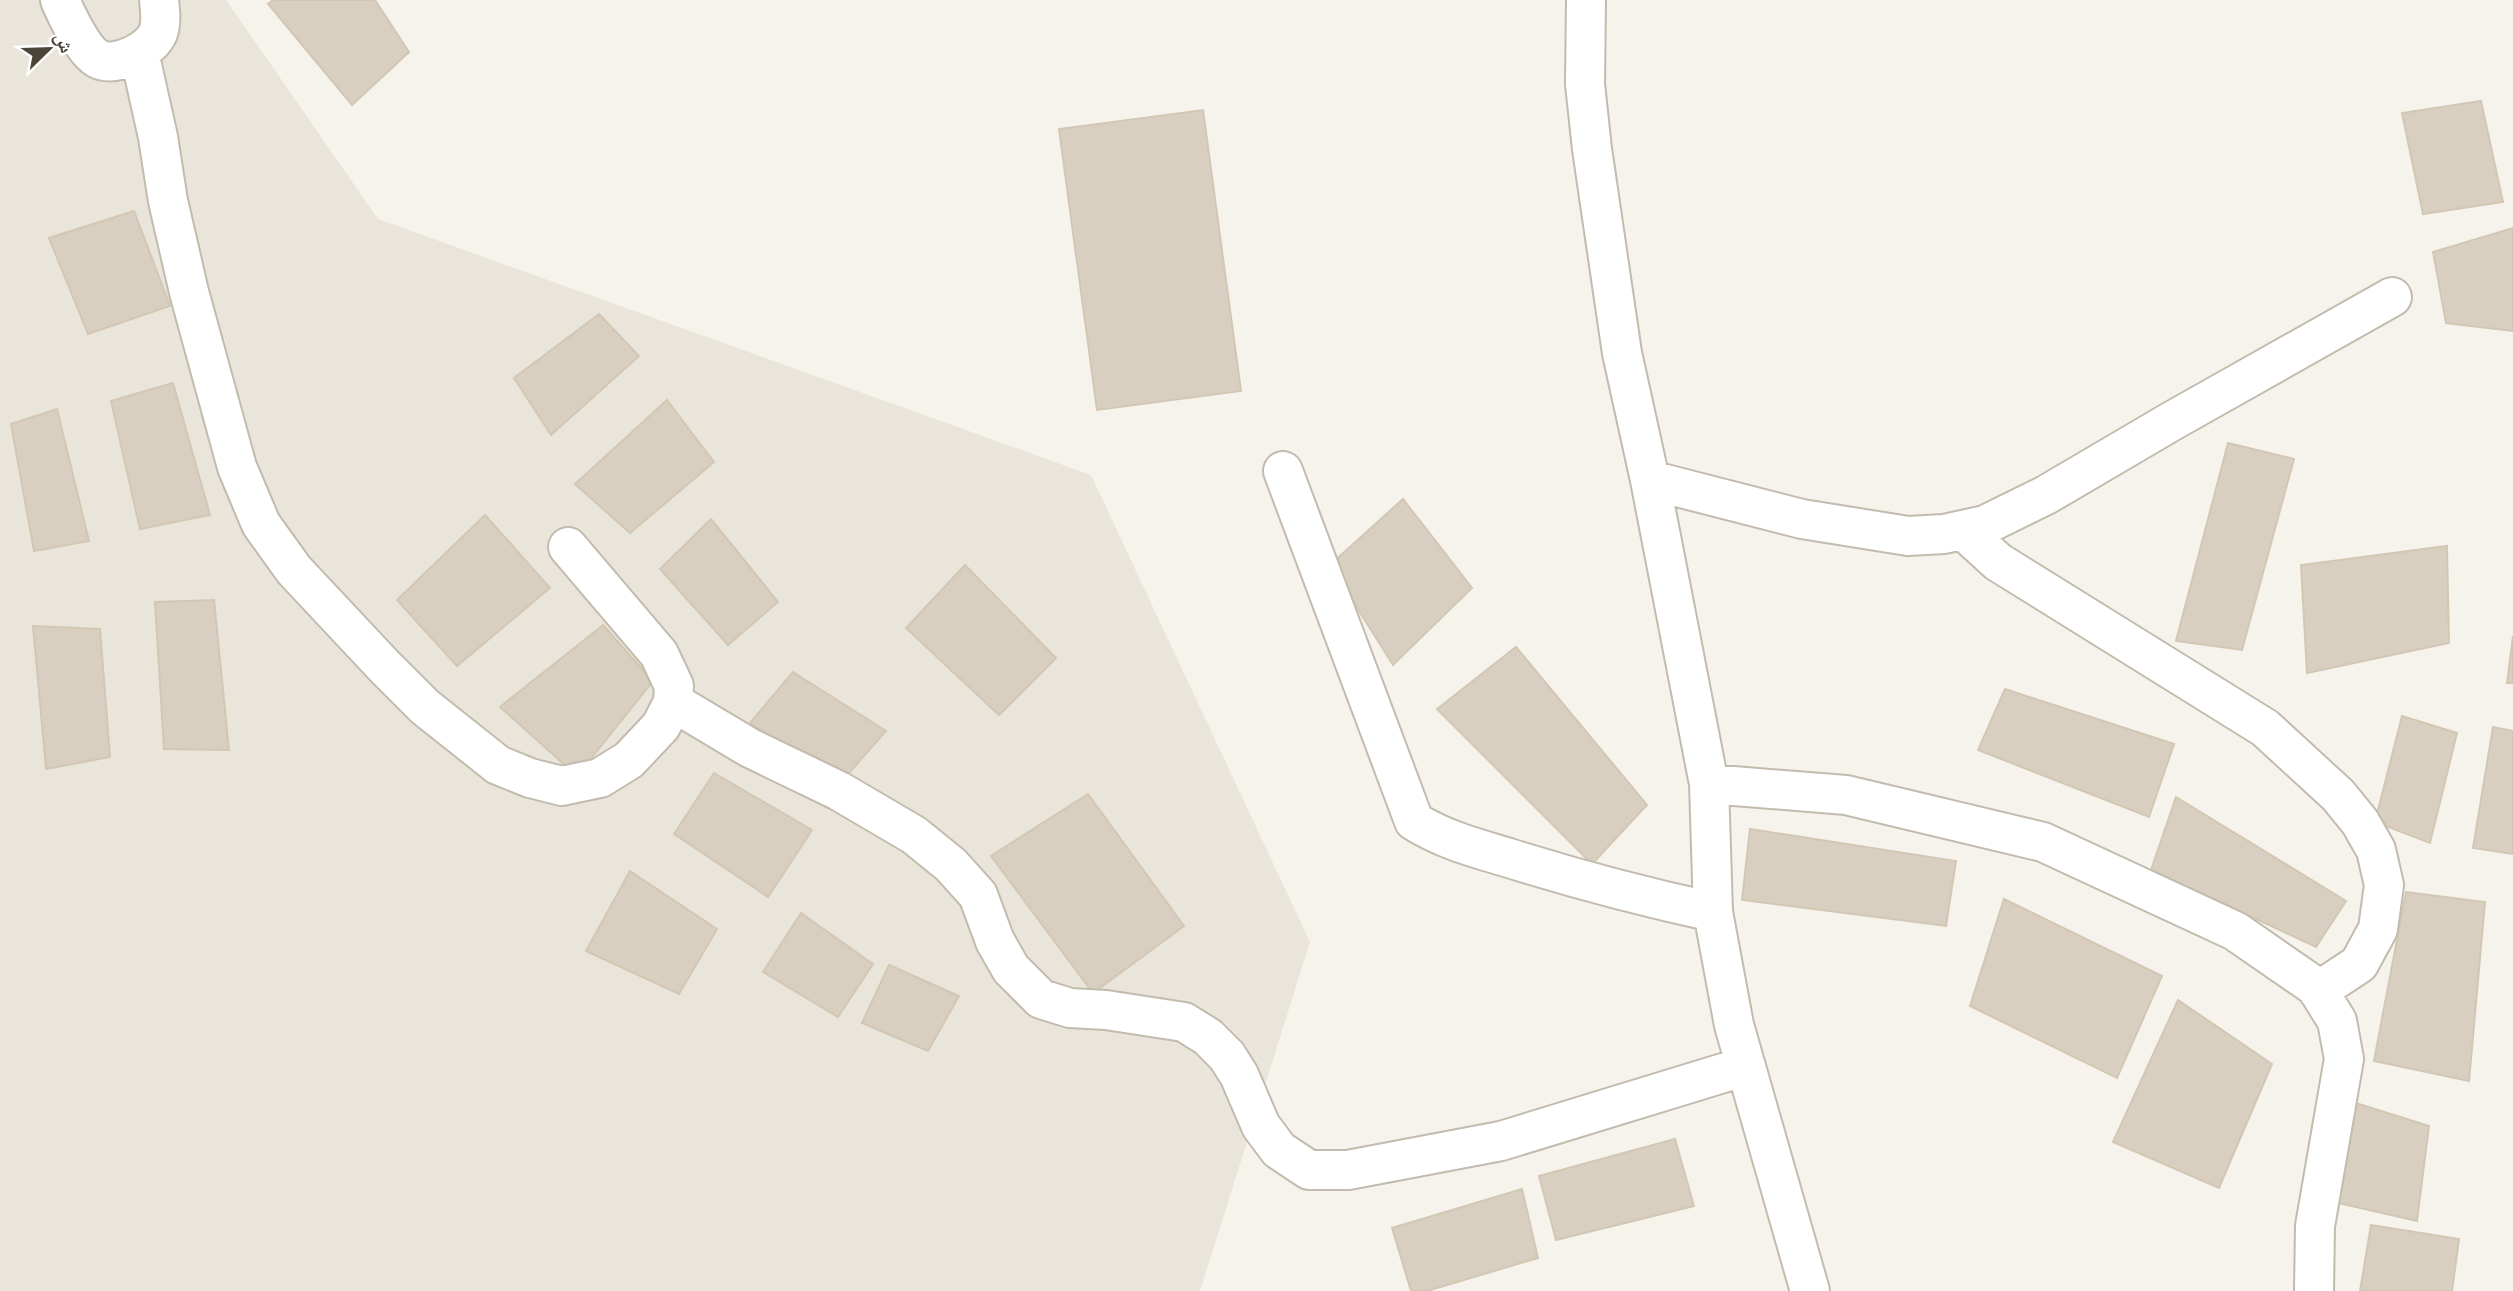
<svg xmlns="http://www.w3.org/2000/svg" width="2513" height="1291" viewBox="0 0 2513 1291" font-family="Jost,'Noto Naskh Arabic',sans-serif">
	<style>
		.residential { fill: #eae5da }
		.building { fill: #d8cfc1; stroke: #d3c7b4; stroke-width: 2 }
		.lines { fill: none; stroke-linecap: round; stroke-linejoin: round }
		.minor-casing { stroke: #c2bbae; stroke-width: 42 }
		.minor { stroke: #fff; stroke-width: 38 }
	</style>
	<rect width="100%" height="100%" fill="#f6f3ec"/>
	<!-- residential -->
	<path class="residential" d="M0,0H226L378,219L1091,475L1310,942L1200,1291H0Z"/>
	<!-- building -->
	<path class="building" d="M273,0H375L409,52L352,105L268,4Z
		M2481,101L2503,202L2423,214L2402,113Z
		M1203,110L1241,391L1097,410L1059,129Z
		M134,211L170,306L88,334L49,238Z
		M2513,228V331L2446,323L2433,252Z
		M599,314L639,356L551,435L514,378Z
		M173,383L210,515L140,529L111,401Z
		M667,400L714,462L630,533L575,484Z
		M57,409L89,541L34,551L11,424Z
		M2228,443L2294,459L2242,650L2176,641Z
		M1403,499L1472,588L1393,665L1330,565Z
		M485,515L550,588L457,666L397,600Z
		M711,519L778,602L728,645L660,569Z
		M2447,546L2449,643L2307,673L2301,565Z
		M965,565L1056,658L999,715L906,628Z
		M214,600L229,750L164,749L155,602Z
		M603,625L653,681L577,776L500,707Z
		M33,626L100,629L110,757L46,769Z
		M2513,636V683H2507Z
		M1516,647L1647,805L1592,864L1437,709Z
		M793,672L886,731L842,781L750,723Z
		M2005,689L2174,744L2149,817L1978,750Z
		M2402,716L2457,733L2430,843L2375,822Z
		M2493,727L2513,731V854L2473,848Z
		M714,773L812,830L768,897L674,834Z
		M1088,794L1184,926L1093,993L991,856Z
		M2176,797L2346,901L2316,947L2151,870Z
		M1750,829L1956,861L1946,926L1742,900Z
		M630,871L717,929L679,994L586,951Z
		M2406,892L2485,902L2469,1081L2374,1061Z
		M2004,899L2162,976L2117,1078L1970,1006Z
		M801,913L873,964L838,1017L763,972Z
		M889,965L959,996L928,1051L862,1023Z
		M2178,1000L2272,1064L2219,1188L2113,1142Z
		M2346,1100L2429,1126L2417,1221L2334,1202Z
		M1675,1139L1694,1206L1556,1240L1539,1176Z
		M1522,1189L1538,1258L1427,1291H1411L1392,1228Z
		M2371,1225L2459,1239L2452,1291H2360Z"/>
	<g class="lines">
		<defs>
			<path id="minor" d="M60,0C67,16 83,51 98,59C116,68 151,50 158,33C162,22 160,10 159,0
				M1586,0L1585,84L1592,149L1622,353L1650,480L1709,784L1713,912L1734,1025L1810,1291
				M139,52L158,137L168,201L189,292L237,467L261,524L294,570L384,666L425,707L498,765L530,778L562,786L600,778L629,760L661,726L673,702L674,686L659,654L568,547
				M1283,471L1414,821C1444,840 1476,848 1509,858C1576,879 1644,897 1713,912
				M1650,480L1802,519L1908,536L1944,534L1985,525L2046,495L2172,421L2392,297
				M1963,530L1998,562L2265,728L2338,795L2360,822L2376,850L2384,885L2378,929L2359,964L2318,991
				M673,702L750,748L839,791L914,835L951,865L978,895L995,941L1011,969L1041,999L1070,1008L1106,1010L1184,1022L1208,1037L1227,1056L1239,1075L1261,1126L1279,1150L1309,1170H1348L1501,1141L1746,1066
				M1709,784L1846,795L2043,842L2235,931L2316,987L2337,1021L2344,1059L2315,1226L2314,1291"/>
		</defs>
		<!-- minor casing -->
		<use href="#minor" class="minor-casing"/>
		<!-- minor -->
		<use href="#minor" class="minor"/>
	</g>
	<!-- north arrow -->
	<g transform="translate(49 49) rotate(67)" stroke="#ffffff" stroke-width="5" paint-order="stroke">
	<path d="M0-5L12 26L0 18L-12 26Z" fill="#4b4439"/>
	<text y="-10" font-size="19" font-weight="bold" text-anchor="middle" fill="#4b4439">ش</text>
	</g>
</svg>
